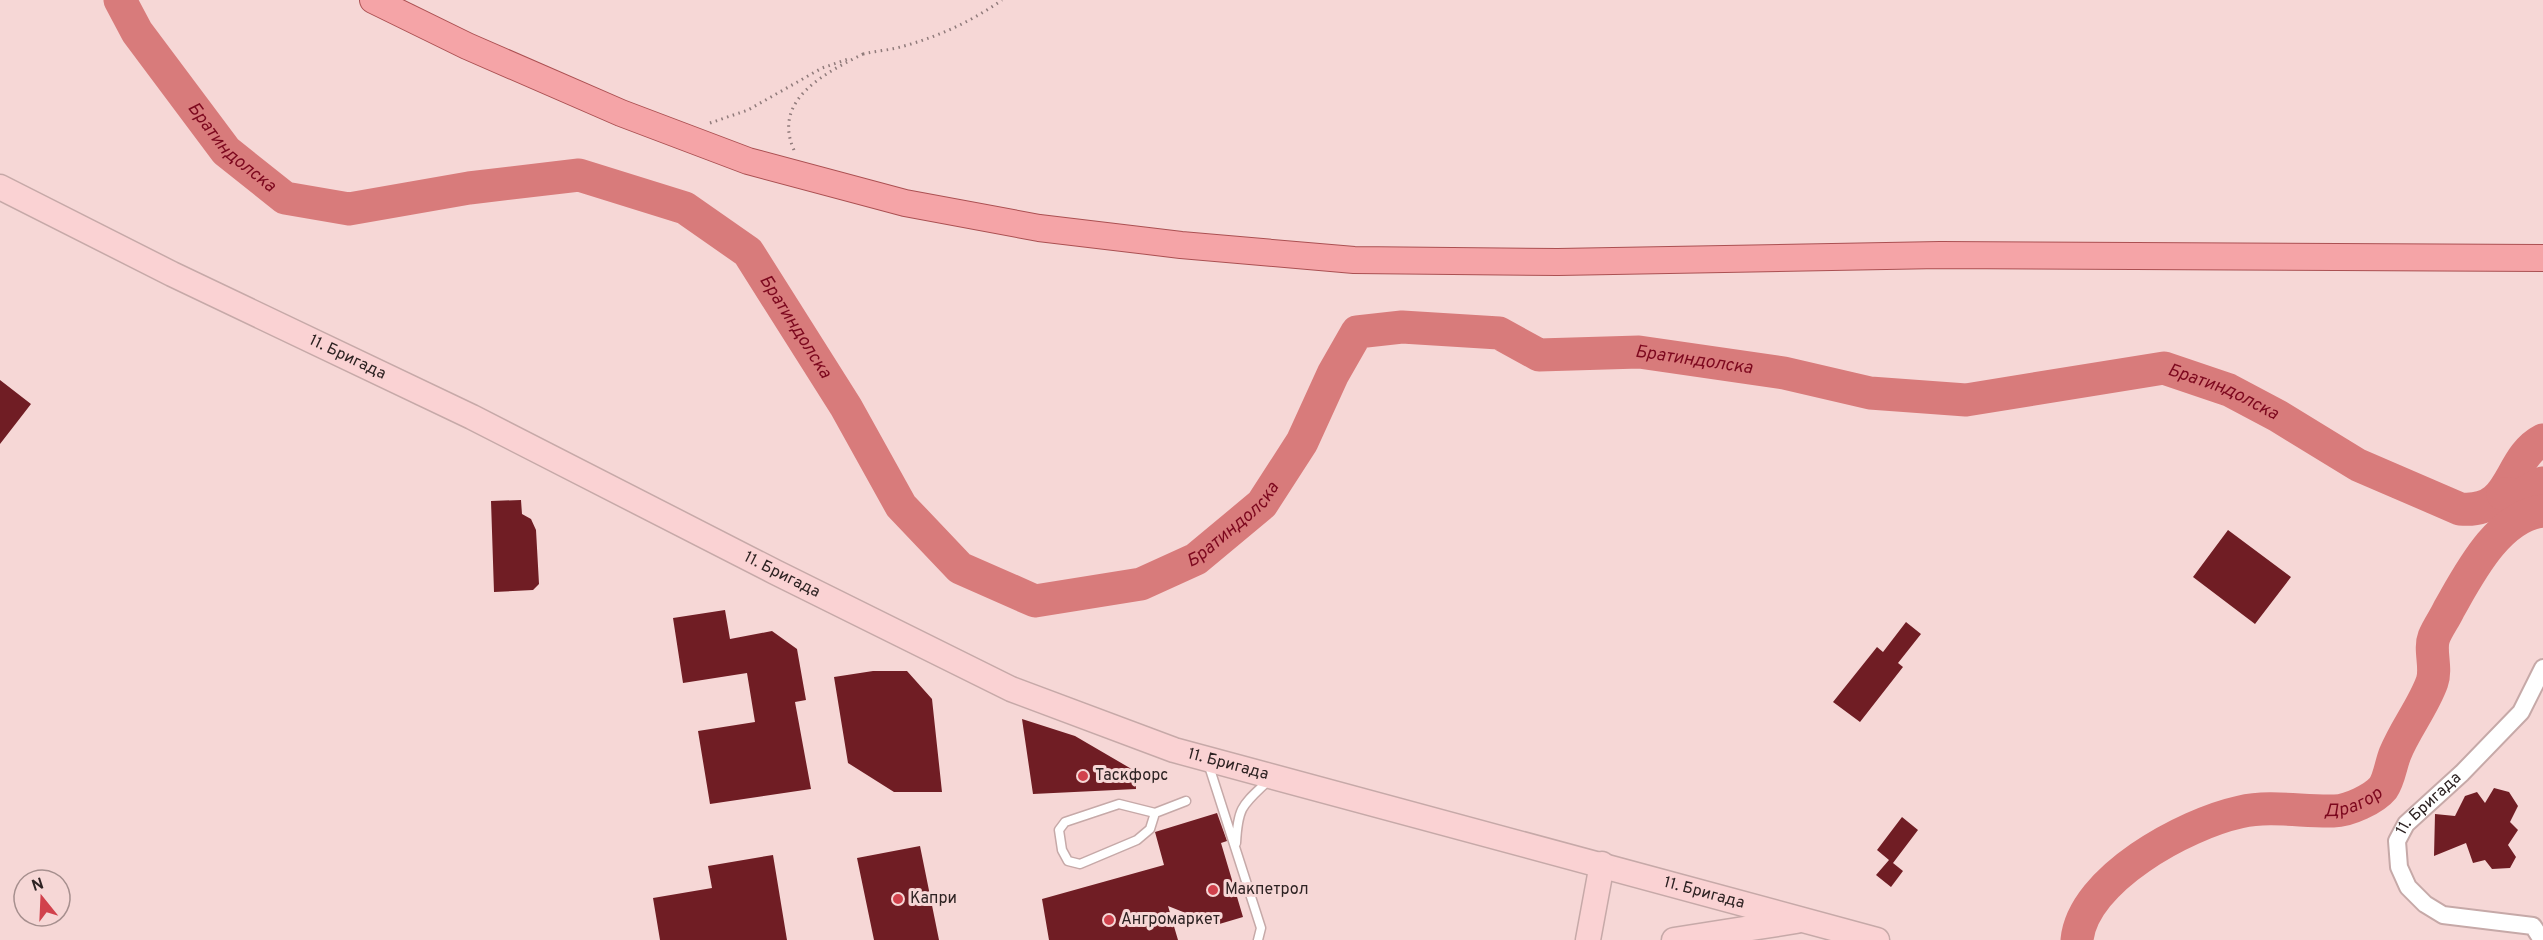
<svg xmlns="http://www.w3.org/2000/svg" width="2543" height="940" viewBox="0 0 2543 940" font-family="Overpass,sans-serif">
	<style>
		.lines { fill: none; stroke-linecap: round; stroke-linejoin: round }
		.river { stroke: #d87b7b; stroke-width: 33 }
		.building { fill: #701d24 }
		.service-casing { stroke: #c6a9a8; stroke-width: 11 }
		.minor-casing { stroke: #c6a9a8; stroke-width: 20 }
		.secondary-casing { stroke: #c6a9a8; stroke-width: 27 }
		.primary-casing { stroke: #ab5052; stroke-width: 28 }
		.path { stroke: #907b7b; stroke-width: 3; stroke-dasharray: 1.5 4.5; stroke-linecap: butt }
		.service { stroke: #fff; stroke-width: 8 }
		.minor { stroke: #fff; stroke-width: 16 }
		.secondary { stroke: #fad2d3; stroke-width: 24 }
		.primary { stroke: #f5a4a7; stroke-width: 26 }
		.poi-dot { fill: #d1414c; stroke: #f6d7d6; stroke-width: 2 }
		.labels { text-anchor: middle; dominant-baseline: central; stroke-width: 6; stroke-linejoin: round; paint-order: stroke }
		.street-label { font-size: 16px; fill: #2e2323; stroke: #f6d7d6 }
		.poi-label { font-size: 16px; fill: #2e2323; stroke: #f6d7d6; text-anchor: start }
		.water-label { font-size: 18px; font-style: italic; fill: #7d081e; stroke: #f6d7d6 }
	</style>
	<rect width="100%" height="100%" fill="#f6d7d6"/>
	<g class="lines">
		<!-- river -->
		<g class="river">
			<path id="s1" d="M120,0L137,32L226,151L285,198L349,209L469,188L579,175L685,208L748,252L846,407L901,506L960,568L1035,601L1141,584L1196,559L1262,504L1302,442L1333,374L1357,332L1402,327L1499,333L1539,355L1639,352L1784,373L1870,393L1966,400L2164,368L2229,390L2278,416L2358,465L2460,509C2515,514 2506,459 2543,440"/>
			<path d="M2503,494L2520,495L2543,483"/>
			<path id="s2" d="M2077,940C2083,879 2185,824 2240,812C2271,805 2303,812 2334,811C2348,811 2374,799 2383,788C2389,780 2391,764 2395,754C2405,729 2423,707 2432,682C2437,668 2429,650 2434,637C2438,627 2445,618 2449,609C2469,574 2498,516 2543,511"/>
		</g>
	</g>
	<!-- building -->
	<path class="building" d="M0,380L31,404L0,444Z
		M521,500L522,514L531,519L536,530L539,584L533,590L494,592L491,501Z
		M2228,530L2291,577L2255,624L2193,577Z
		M725,610L730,639L772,631L797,649L806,700L795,702L811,789L710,804L698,731L755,722L747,673L683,683L673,618Z
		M1906,622L1921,634L1898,663L1903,667L1860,722L1833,702L1877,647L1883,652Z
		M873,671H907L932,699L942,792H894L848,763L834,677Z
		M1022,719L1075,736L1135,771L1136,789L1033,794Z
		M2494,788L2509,792L2518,806L2510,822L2518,830L2508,845L2516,857L2510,868L2492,869L2485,860L2473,863L2466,843L2434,856L2435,814L2455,816L2465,796L2477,792L2485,803Z
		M1217,813L1227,841L1221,843L1243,917L1216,925L1168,906L1178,940H1049L1042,899L1164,865L1155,832Z
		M1902,817L1918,830L1893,863L1903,871L1891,887L1876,875L1889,860L1877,850Z
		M920,846L939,940H874L857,858Z
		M773,855L787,940H660L653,898L712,888L708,866Z"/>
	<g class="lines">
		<defs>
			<path id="service" d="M1208,763L1261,928L1258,940
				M1155,813L1150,829L1137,840L1080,864L1068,861L1062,850L1059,830L1065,822L1119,804L1155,813L1186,801
				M1236,843C1238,805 1243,805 1270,779"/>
			<g id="minor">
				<path id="s3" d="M2542,940L2533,926L2443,915L2425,904L2408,887L2399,867L2397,841L2406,824L2462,773L2521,712L2543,668"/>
			</g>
			<g id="secondary">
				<path id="s4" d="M0,187L172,274L472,417L775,572L1011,689L1174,750L1877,940"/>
				<path d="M1588,940L1602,864"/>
				<path d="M1674,940L1796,921"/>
			</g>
			<path id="primary" d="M373,0L467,46L621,113L748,161L905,203L1039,228L1181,245L1354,260L1558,262L1940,255L2543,258"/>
		</defs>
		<!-- service casing -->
		<use href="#service" class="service-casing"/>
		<!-- minor casing -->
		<use href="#minor" class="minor-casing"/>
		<!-- secondary casing -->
		<use href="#secondary" class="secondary-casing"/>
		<!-- primary casing -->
		<use href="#primary" class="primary-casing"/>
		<!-- path -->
		<path class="path" d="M863,54C876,51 891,50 904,46C940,36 972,21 1002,0
			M710,123L748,110L822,68L851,58
			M794,150C771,99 827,72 865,53"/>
		<!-- service -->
		<use href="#service" class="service"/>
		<!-- minor -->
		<use href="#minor" class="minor"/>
		<!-- secondary -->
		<use href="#secondary" class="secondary"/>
		<!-- primary -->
		<use href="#primary" class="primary"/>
	</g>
	<!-- markers -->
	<g class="poi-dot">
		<circle cx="1083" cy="776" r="6"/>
		<circle cx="1213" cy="890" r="6"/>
		<circle cx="898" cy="899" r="6"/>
		<circle cx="1109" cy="920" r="6"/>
	</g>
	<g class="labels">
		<!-- street labels -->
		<g class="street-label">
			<text stroke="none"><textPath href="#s4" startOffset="387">11. Бригада</textPath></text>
			<text stroke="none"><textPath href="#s4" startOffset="873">11. Бригада</textPath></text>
			<text stroke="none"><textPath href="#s4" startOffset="1359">11. Бригада</textPath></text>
			<text stroke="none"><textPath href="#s3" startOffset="250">11. Бригада</textPath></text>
			<text stroke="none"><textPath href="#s4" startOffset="1852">11. Бригада</textPath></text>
		</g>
		<!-- poi labels -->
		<g class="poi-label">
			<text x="1095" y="776">Таскфорс</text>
			<text x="1225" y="890">Макпетрол</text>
			<text x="910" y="899">Капри</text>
			<text x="1121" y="920">Ангромаркет</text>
		</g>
		<!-- water labels -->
		<g class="water-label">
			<text stroke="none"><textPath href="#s1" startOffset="186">Братиндолска</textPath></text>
			<text stroke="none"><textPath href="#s1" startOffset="834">Братиндолска</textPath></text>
			<text stroke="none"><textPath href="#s1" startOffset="2004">Братиндолска</textPath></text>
			<text stroke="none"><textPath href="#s1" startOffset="2544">Братиндолска</textPath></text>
			<text stroke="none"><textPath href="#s1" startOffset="1428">Братиндолска</textPath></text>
			<text stroke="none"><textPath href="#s2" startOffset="332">Драгор</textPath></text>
		</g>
	</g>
	<!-- north arrow -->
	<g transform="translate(42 898) rotate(342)"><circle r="28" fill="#f6d7d6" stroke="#a68f8e" stroke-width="1.5"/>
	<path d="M0-4.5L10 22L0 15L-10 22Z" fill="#d1414c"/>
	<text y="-9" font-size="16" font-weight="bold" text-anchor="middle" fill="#2e2323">N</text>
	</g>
</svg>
